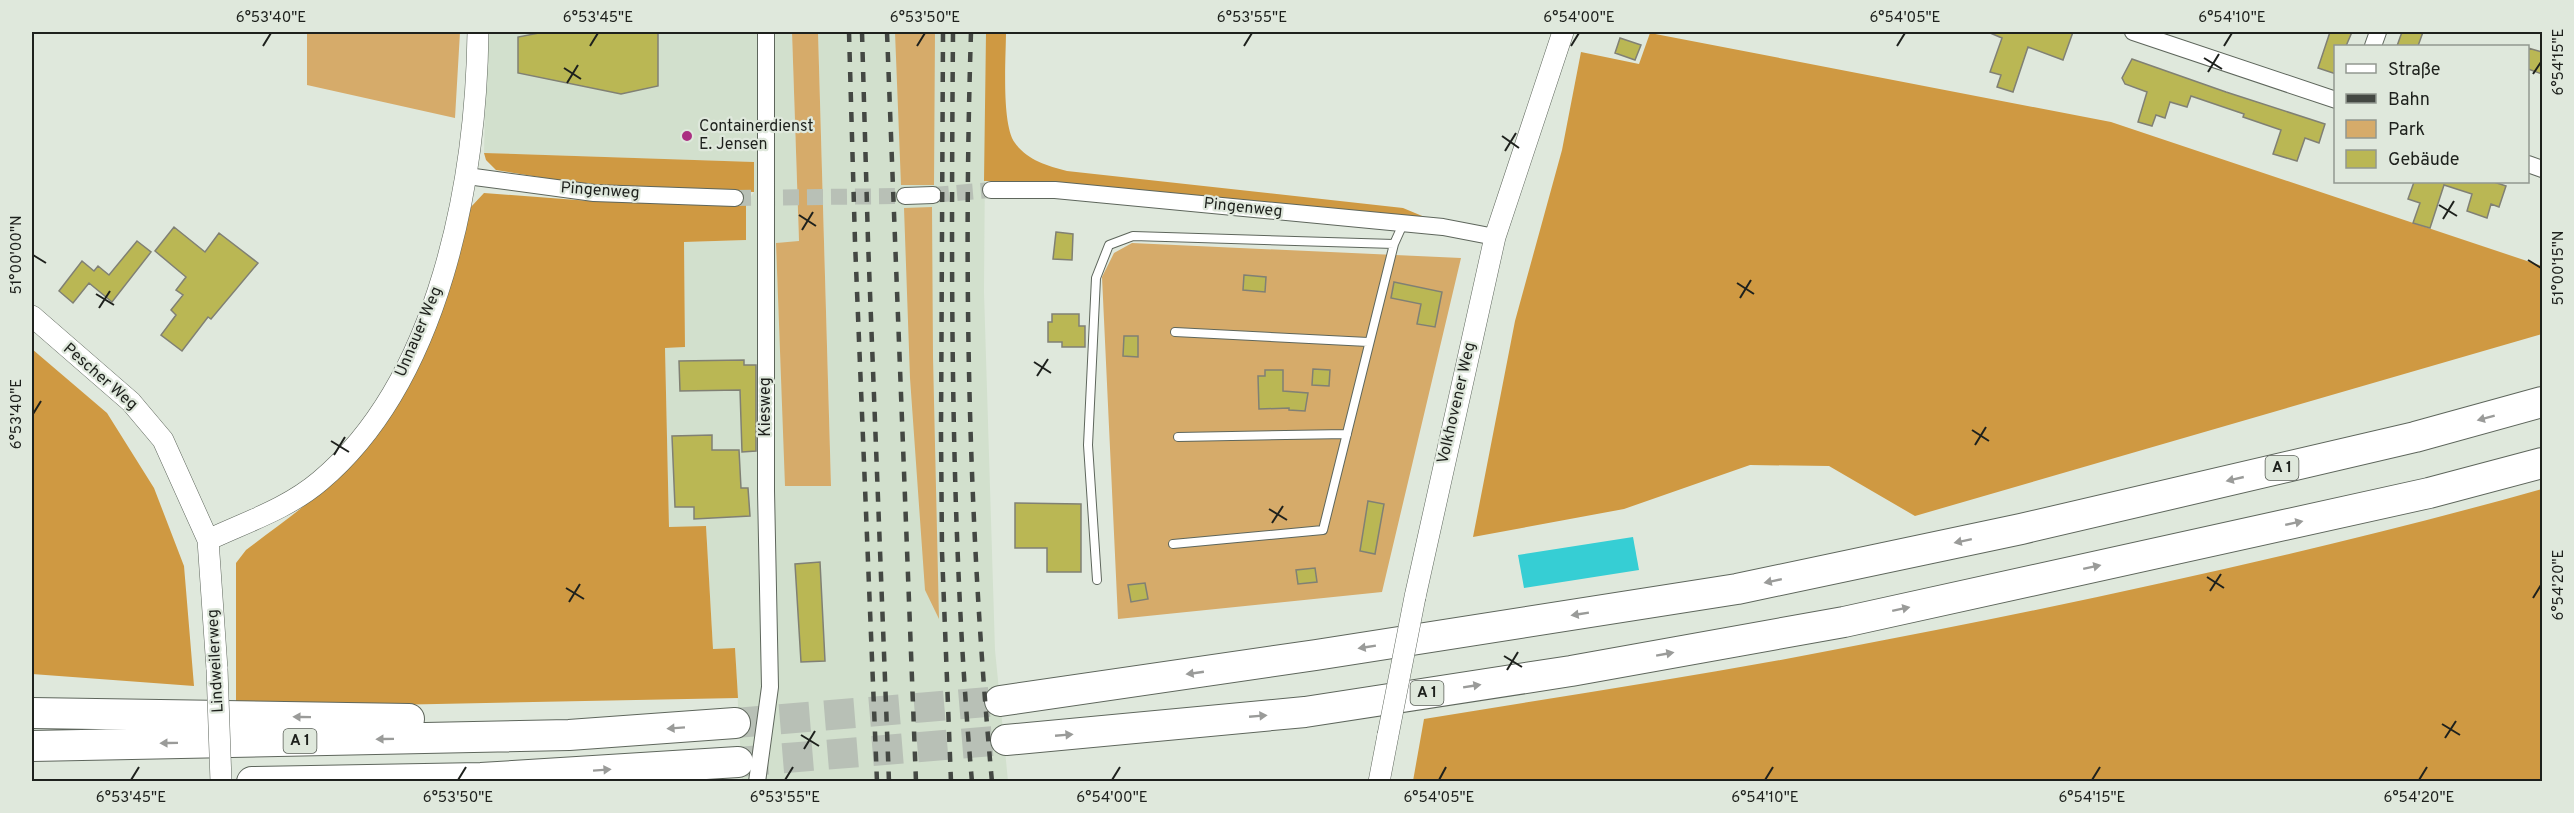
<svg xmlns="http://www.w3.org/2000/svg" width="2574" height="813" viewBox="0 0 2574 813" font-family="Overpass,sans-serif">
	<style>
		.built { fill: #d2e0cd }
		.green { fill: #d6ab6a }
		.forest { fill: #cf9942 }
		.water { fill: #36ced4 }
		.building { fill: #bab754; stroke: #808074; stroke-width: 1.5 }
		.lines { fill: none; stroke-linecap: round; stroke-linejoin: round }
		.minor-tunnel { stroke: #b8c0b6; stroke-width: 16; stroke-dasharray: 16 8; stroke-linecap: butt }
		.motorway-tunnel { stroke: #b8c0b6; stroke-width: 30; stroke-dasharray: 30 15; stroke-linecap: butt }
		.service-casing { stroke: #5e665c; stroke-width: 10 }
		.minor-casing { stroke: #5e665c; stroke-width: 18 }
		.tertiary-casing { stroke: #5e665c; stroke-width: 22 }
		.motorway-casing { stroke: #5e665c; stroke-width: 32 }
		.service { stroke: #fff; stroke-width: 8 }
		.minor { stroke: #fff; stroke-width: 16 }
		.tertiary { stroke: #fff; stroke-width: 21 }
		.motorway { stroke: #fff; stroke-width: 30 }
		.rail { stroke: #444843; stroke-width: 4.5; stroke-dasharray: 10 10; stroke-linecap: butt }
		.tertiary-bridge-casing { stroke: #5e665c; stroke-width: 22; stroke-linecap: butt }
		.tertiary-bridge { stroke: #fff; stroke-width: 21 }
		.oneway { fill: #9a9b99 }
		.ticks { fill: none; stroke: #1e211d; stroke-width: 2 }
		.poi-dot { fill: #ab2f82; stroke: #dfe8dc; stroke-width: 2 }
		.labels { text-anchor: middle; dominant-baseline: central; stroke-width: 4.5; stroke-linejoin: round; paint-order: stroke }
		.shield { fill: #dfe8dc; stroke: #585d56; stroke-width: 1.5 }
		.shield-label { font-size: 15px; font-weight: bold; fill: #1e211d }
		.poi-label { font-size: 16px; fill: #1e211d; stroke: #dfe8dc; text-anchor: start }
		.street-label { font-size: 16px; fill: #1e211d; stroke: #dfe8dc }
		.neatline { fill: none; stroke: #1e211d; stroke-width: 2 }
		.ticks-label { font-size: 15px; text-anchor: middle; fill: #1e211d }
	</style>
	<rect width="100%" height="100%" fill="#dfe8dc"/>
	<!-- built -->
	<path class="built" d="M487,32H792L799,242L776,243L786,486L831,485L818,32H986L984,292L995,650L1008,781H742L735,648L713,649L706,526L669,528L665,348L685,347L684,242L746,240V204L754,192V162L484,153Z"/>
	<!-- green -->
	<path class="green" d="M307,32H460L455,118L307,85Z
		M792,32H818L831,486H785L776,243L799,241Z
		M895,32H935L934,185H901Z
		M932,207L933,357L939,619L925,590L910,378L904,208Z
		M1132,243L1461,258L1382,592L1118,619L1102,277L1114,253Z"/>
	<!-- forest -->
	<path class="forest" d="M986,32H1006C1006,56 1001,124 1015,143C1027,160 1047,166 1067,171L1403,208L1427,218L1052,182L984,181Z
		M1650,33L2111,122L2542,266V334L1915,516L1829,466L1750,465L1624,509L1473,537L1515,321L1562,150L1581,52L1639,64Z
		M484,153L754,162V192L594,186L496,170L486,160Z
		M484,193L590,201L746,204V240L684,242L685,347L665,348L669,527L706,526L713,649L735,648L738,698L236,708V563L246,550C296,512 352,474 387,421C429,358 446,279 470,208Z
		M32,349L107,413L154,488L184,566L194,686L32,674Z
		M2542,489V781H1413L1424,719C1562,696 1701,676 1838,649C2074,604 2310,554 2542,489Z"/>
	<!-- water -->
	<path class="water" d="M1633,537L1639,570L1524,588L1518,555Z"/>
	<!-- building -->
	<path class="building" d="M544,32H658V86L621,94L518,73V37Z
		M1990,32H2073L2063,60L2028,47L2013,92L1997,87L2001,75L1990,72L2002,38L1990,33Z
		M2330,32H2352L2346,46H2336V74L2318,68Z
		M2402,32H2423L2418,46H2397Z
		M1620,38L1641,45L1635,60L1615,53Z
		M2528,48L2542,52V74L2528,69Z
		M2132,59L2226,92L2325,124L2319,143L2305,138L2297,161L2273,154L2281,130L2243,117L2244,114L2191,96L2187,107L2170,102L2165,118L2156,115L2152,126L2138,122L2147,92L2125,84L2122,78Z
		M2414,182H2494L2506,186L2499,207L2491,204L2487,218L2467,211L2472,194L2444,185L2430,228L2413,223L2420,203L2408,199Z
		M174,227L205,252L219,233L258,263L211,319L208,317L182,351L161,335L176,315L171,310L183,295L176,290L186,277L155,251Z
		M1056,232L1073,234L1072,260L1053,259Z
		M137,241L151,252L112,302L89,283L73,303L59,291L82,261L94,271L98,266L109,275Z
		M1244,275L1266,277L1265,292L1243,290Z
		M1394,282L1442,292L1435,327L1417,324L1421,304L1391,298Z
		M1052,314H1079V326H1085V347H1062V342H1048V322H1052Z
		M1124,336H1138V357L1123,356Z
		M744,360V365H756V451L742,452L740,390L680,391L679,361Z
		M1313,369L1330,370L1329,386L1312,385Z
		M1265,370H1283V391L1308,393L1305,411L1289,410V408L1259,409L1258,376H1265Z
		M712,435V450H739L741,488H748L750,516L694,519V507H675L672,436Z
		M1368,501L1384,504L1375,554L1360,551Z
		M1015,503L1081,504V572H1047V548H1015Z
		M820,562L825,661L801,662L795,564Z
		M1315,568L1317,582L1298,584L1296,570Z
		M1145,583L1148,599L1131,602L1128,585Z"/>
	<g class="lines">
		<!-- minor-tunnel -->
		<path class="minor-tunnel" d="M933,195L991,190
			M735,198L905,196"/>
		<!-- motorway-tunnel -->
		<path class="motorway-tunnel" d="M735,723L1000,701
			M738,762L1006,740"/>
		<defs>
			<path id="service" d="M1175,332L1368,342
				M1178,437L1347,434
				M1173,544L1323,530L1394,244
				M1097,580L1088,445L1096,278L1109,245L1133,236L1394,244L1403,224"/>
			<path id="minor" d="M2133,32L2336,100
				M2373,46L2378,32
				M2528,164L2542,169
				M467,176L594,193L735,198
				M991,190H1055L1443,227L1495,237
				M905,196L933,195
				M757,782L770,687L766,491V32"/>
			<path id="tertiary" d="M32,316L131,402L163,440L208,540L217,669
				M208,540C246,522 287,509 320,481C440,380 476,181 478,32
				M1415,597L1495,237L1563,32
				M1379,782L1388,735"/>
			<path id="motorway" d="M1000,701L1316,655L1737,589L2021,529L2415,437L2542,402
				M32,713L409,719
				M1006,740L1305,712L1571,671L1844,622L2429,493L2542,463
				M32,746L569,735L735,723
				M252,782L481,778L738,762"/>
		</defs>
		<!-- service casing -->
		<use href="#service" class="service-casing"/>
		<!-- minor casing -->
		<use href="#minor" class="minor-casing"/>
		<!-- tertiary casing -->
		<use href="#tertiary" class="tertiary-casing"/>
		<!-- motorway casing -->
		<use href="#motorway" class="motorway-casing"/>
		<!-- service -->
		<use href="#service" class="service"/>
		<!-- minor -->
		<use href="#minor" class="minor"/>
		<!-- tertiary -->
		<use href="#tertiary" class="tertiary"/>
		<!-- motorway -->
		<use href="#motorway" class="motorway"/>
		<!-- rail -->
		<path class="rail" d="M849,32L855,242L877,782
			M862,32L868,241L889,782
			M887,32L916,782
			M943,32L941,434L942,552L951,782
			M953,32C951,282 950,532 972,782
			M971,32C963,281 969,533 992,782"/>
		<defs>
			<path id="tertiary-bridge" d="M217,669L221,782
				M1388,735L1415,597"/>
		</defs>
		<!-- tertiary-bridge casing -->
		<use href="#tertiary-bridge" class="tertiary-bridge-casing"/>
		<!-- tertiary-bridge -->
		<use href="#tertiary-bridge" class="tertiary-bridge"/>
	</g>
	<!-- one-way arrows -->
	<defs><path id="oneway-solid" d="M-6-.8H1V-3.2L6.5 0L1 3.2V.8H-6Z" transform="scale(1.5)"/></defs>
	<g class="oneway">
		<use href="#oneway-solid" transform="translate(2486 418) rotate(165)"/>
		<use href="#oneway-solid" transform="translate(2235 479) rotate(167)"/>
		<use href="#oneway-solid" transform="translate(2294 523) rotate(-12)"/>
		<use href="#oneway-solid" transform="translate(1963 541) rotate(168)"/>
		<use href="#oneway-solid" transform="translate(2092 567) rotate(-12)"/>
		<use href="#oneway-solid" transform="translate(1773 581) rotate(168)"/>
		<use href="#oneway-solid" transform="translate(1901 609) rotate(-12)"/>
		<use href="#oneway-solid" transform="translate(1580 614) rotate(171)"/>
		<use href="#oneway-solid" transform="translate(1367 647) rotate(171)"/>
		<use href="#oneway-solid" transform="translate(1665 654) rotate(-10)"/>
		<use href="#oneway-solid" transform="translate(1195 673) rotate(172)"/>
		<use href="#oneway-solid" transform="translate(1472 686) rotate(-9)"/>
		<use href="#oneway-solid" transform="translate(1258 716) rotate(-5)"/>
		<use href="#oneway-solid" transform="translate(302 717) rotate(-179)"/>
		<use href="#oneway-solid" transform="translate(676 728) rotate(176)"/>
		<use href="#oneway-solid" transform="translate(1064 735) rotate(-5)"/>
		<use href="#oneway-solid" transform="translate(385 739) rotate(179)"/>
		<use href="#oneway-solid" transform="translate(169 743) rotate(179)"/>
		<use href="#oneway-solid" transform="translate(602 770) rotate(-4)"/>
	</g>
	<!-- ticks -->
	<path class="ticks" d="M263,46L271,33M590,46L598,33M917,46L925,33M1244,46L1252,33M1571,46L1579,33M1897,46L1905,33M2224,46L2232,33M2204,58L2222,69M564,68L581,79M2208,72L2219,54M2533,74L2541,62M567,83L578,65M1502,136L1519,148M1505,151L1516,133M2439,205L2457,216M799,215L816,226M2443,219L2454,201M802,230L813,212M33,255L46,263M2528,260L2541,268M1737,283L1754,294M96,294L114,305M1740,298L1751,280M99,308L110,291M1034,362L1051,373M1037,376L1048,359M33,414L41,401M1972,430L1989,441M331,441L349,452M1975,445L1986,427M334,455L345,437M1269,509L1287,520M1272,523L1283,506M2207,577L2224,588M566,588L584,599M2210,591L2221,574M2533,598L2541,585M569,602L580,584M1504,656L1522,667M1507,670L1518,652M2442,724L2460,735M801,735L819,746M2445,738L2456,721M804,749L815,731M131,780L139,767M458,780L466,767M785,780L793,767M1112,780L1120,767M1439,780L1446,767M1765,780L1773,767M2092,780L2100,767M2419,780L2427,767"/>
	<!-- markers -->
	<circle class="poi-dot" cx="687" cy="136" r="6"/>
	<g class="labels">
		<!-- shield labels -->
		<g class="shield">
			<rect x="2265.5" y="456" width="33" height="24" rx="4.5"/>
			<rect x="1410.5" y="681" width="33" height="24" rx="4.5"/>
			<rect x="283.5" y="729" width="33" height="24" rx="4.5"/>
		</g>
		<g class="shield-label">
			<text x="2282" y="468">A 1</text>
			<text x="1427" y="693">A 1</text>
			<text x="300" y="741">A 1</text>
		</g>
		<!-- poi labels -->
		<g class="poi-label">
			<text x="699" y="127">Containerdienst<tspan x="699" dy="18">E. Jensen</tspan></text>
		</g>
		<!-- street labels -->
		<g class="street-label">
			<text transform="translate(600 191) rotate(4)">Pingenweg</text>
			<text transform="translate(1243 208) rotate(6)">Pingenweg</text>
			<text transform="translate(419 332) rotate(-67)">Unnauer Weg</text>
			<text transform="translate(100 377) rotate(41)">Pescher Weg</text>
			<text transform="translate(1457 403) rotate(-77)">Volkhovener Weg</text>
			<text transform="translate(766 407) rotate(-90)">Kiesweg</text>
			<text transform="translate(216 661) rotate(-93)">Lindweilerweg</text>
		</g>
	</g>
	<!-- border -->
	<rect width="2574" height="813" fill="none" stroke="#dfe8dc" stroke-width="66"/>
	<!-- legend -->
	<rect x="2334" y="45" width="195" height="138" fill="#dfe8dc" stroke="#929890" stroke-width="1.5"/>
	<rect x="2346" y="64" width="30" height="9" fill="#ffffff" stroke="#929890" stroke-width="1.5"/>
	<text x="2388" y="75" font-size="18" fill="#1e211d">Straße</text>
	<rect x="2346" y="94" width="30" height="9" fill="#444843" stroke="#929890" stroke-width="1.5"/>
	<text x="2388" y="105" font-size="18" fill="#1e211d">Bahn</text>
	<rect x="2346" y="120" width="30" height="18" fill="#d6ab6a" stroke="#929890" stroke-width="1.5"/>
	<text x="2388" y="135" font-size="18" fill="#1e211d">Park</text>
	<rect x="2346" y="150" width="30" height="18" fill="#bab754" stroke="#929890" stroke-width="1.5"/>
	<text x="2388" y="165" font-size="18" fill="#1e211d">Gebäude</text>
	<rect x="33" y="33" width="2508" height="747" class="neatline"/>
	<g class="ticks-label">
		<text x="271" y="22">6°53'40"E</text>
		<text x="598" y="22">6°53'45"E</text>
		<text x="925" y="22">6°53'50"E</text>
		<text x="1252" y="22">6°53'55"E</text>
		<text x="1579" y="22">6°54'00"E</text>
		<text x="1905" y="22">6°54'05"E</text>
		<text x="2232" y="22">6°54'10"E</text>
		<text transform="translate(2558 62) rotate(-90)" y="5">6°54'15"E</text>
		<text transform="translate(16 255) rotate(-90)" y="5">51°00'00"N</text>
		<text transform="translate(2558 268) rotate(-90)" y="5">51°00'15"N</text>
		<text transform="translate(16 414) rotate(-90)" y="5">6°53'40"E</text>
		<text transform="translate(2558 585) rotate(-90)" y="5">6°54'20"E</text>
		<text x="131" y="802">6°53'45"E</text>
		<text x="458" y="802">6°53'50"E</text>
		<text x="785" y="802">6°53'55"E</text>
		<text x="1112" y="802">6°54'00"E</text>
		<text x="1439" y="802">6°54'05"E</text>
		<text x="1765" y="802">6°54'10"E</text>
		<text x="2092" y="802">6°54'15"E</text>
		<text x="2419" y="802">6°54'20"E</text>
	</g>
</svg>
